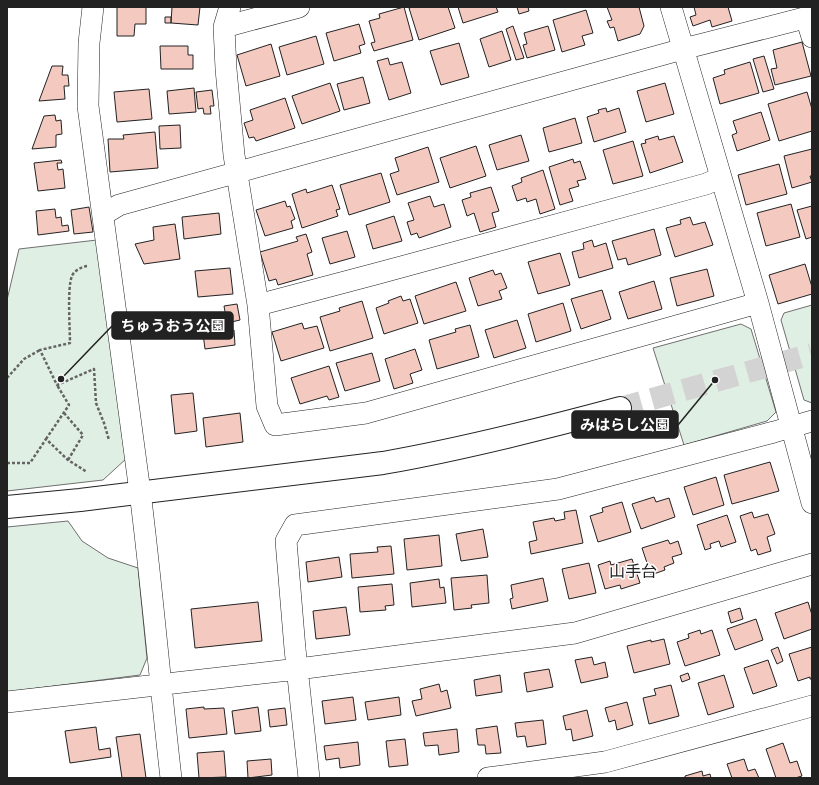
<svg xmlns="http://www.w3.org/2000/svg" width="819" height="785" viewBox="0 0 819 785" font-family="Commissioner,'Noto Sans JP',sans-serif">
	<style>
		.green { fill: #e0efe3; stroke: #6f6f6f }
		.building { fill: #f3c9c0; stroke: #222 }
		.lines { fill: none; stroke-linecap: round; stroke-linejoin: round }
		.secondary-tunnel { stroke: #d3d3d3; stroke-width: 22; stroke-dasharray: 22 11; stroke-linecap: butt }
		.street-casing { stroke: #222; stroke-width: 22 }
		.secondary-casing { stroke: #222; stroke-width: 24 }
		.path { stroke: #646464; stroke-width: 2.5; stroke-dasharray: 3 2; stroke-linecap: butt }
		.street { stroke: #fff; stroke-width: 21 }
		.secondary { stroke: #fff; stroke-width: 22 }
		.labels { text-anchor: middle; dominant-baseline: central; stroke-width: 3; stroke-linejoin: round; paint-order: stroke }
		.quarter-label { font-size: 16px; fill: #222; stroke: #fff }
		.leader { fill: none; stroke: #222; stroke-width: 1.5 }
		.callout-dot { fill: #222; stroke: #fff; stroke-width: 1.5 }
		.callout { fill: #222; stroke: #222; stroke-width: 1.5 }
		.callout-label { font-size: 15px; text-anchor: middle; font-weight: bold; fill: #fff }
	</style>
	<rect width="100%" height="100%" fill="#fff"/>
	<!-- green -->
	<path class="green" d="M97,240L127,458L103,480L7,491V300L19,249Z
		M812,305V403L804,400L781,320L784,313Z
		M741,324L751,329L776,412L767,421L684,445L653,348Z
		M68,521L82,541L108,558L138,568L147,658L140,675L7,692V527Z"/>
	<!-- building -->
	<path class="building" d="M117,7H146V24H135L134,36H117Z
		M172,7H200L198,25L171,23Z
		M404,7L413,40L374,51L371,43L375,42L369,21L380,18L379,14Z
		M413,7H448L455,28L419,40L409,8Z
		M458,7H496L498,12L463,23Z
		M517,7H528L529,11L519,14Z
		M607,7H639L644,26L640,34L618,41L614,27L610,28L607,21L612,20Z
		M694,7H728L732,21L712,27L710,20L693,26L690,17L696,15Z
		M586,10L593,33L582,36L585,45L562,52L553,20Z
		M165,17H171V23H165Z
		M359,24L365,44L359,46L361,53L334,61L326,33Z
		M513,26L524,58L516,60L506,29Z
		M548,26L555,50L527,58L523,45L527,44L524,33Z
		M502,31L511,60L489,67L480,39Z
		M316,36L324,64L287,75L279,47Z
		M802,42L811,76L775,85L771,69L777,68L773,50Z
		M459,43L469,77L441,85L430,51Z
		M271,44L280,76L246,86L237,55Z
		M160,46H188V55H193V69H161Z
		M764,56L774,89L763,92L753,59Z
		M388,58L390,65L402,62L411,93L389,100L377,61Z
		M750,62L759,93L720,104L713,78L725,74L724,70Z
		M52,66H63L62,75H68L69,86H64L65,99L39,101Z
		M363,77L370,103L344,110L337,84Z
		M330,83L340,111L302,124L292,96Z
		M665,83L674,114L646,122L637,91Z
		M194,88L196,112L169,114L167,91Z
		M149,89L152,119L117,122L114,92Z
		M212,90L214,106H210L211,114H204L203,108L198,109L196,92Z
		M807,92L812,109V131L779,141L768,104Z
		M285,98L295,128L256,141L254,137L249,138L244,123L253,120L250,110Z
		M606,108L607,112L619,108L626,132L594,142L587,117L599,113L598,110Z
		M761,112L770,140L737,151L732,135L737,133L733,121Z
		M55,115L56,121L61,120L62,134L56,135V147L32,149L44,116Z
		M575,118L582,143L549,152L543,128Z
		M180,125L181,148L160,149L159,126Z
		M155,132L158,168L110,172L108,139H124L123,135Z
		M521,135L529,161L497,170L489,145Z
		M658,136L659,140L674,136L683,162L650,173L641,144L646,143L645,140Z
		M633,141L643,176L613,184L603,150Z
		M476,146L486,176L450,188L440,158Z
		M428,147L439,182L397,195L390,174L399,171L395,158Z
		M812,149V176H810L812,182L792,188L784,156Z
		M573,159L574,163L580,161L586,179L577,181L579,186L569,189L573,201L560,205L549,167Z
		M61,160L62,163H57L58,170L63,169L65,188L38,191L34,163Z
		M779,164L787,194L746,205L738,175Z
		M543,170L555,209L540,214L536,199L527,202L526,198L517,201L512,186L522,182L521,178Z
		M381,173L390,202L349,215L340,185Z
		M332,185L340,209L336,210L338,216L302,228L292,194L306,189L307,193Z
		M491,187L499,211L492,213L496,227L480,232L474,213L467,216L462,200L471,197L470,193Z
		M430,196L434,207L444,204L451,227L419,238L417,233L411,235L407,222L414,220L408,203Z
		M285,201L287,207L290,206L295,219L291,221L293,228L265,236L256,210Z
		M791,204L800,237L766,246L757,213Z
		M812,206V237L806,239L797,210Z
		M89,207L93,232L74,234L71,210Z
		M55,209L56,218L61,217L62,226L68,225L69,231L38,235L36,211Z
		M219,213L221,234L184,239L182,217Z
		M394,216L402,241L373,249L366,225Z
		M690,217L693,225L705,222L713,245L675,257L666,228L681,224L680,220Z
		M175,224L180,259L144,264L135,244L154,240L153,227Z
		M654,229L661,255L628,265L626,258L618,260L612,241Z
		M347,231L355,257L330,264L322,238Z
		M306,234L312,252L307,254L313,275L278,285L276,279L269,281L260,252L298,241L296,237Z
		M592,240L594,247L606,243L613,268L579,278L572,252L584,249L583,243Z
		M560,253L570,285L538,294L528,262Z
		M805,264L812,287V294L778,304L769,275Z
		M230,268L233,294L198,297L195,271Z
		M707,269L714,296L677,306L670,278Z
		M493,270L495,275L501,273L507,288L499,291L502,299L478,306L469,278Z
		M654,281L662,309L628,319L619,292Z
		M456,282L466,311L424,324L415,296Z
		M602,290L611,319L581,329L571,299Z
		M401,296L403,301L410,299L418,323L384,334L376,308L389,303L388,301Z
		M362,301L373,338L330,351L320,317L340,311L339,308Z
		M563,303L571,331L536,342L528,314Z
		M237,304L240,320L227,323L224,306Z
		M223,315L224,332L234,330L235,345L205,349L201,318Z
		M517,320L526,348L494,358L485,330Z
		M302,323L304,329L317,326L324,348L281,361L272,332Z
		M470,325L479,357L437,369L429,340L456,332L455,329Z
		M415,349L422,370L410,374L413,383L394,389L385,359Z
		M372,353L380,381L345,391L336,363Z
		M329,366L339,397L329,400L327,396L300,404L291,378Z
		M193,393L197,431L175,434L171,395Z
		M240,413L243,442L206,447L203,418Z
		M770,462L779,491L732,504L724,475Z
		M716,477L724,505L693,515L684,487Z
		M654,497L656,502L669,498L675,517L641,529L632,504Z
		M622,502L631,532L598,542L590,516L603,512L602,508Z
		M576,510L583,543L531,554L529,542L537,540L533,522L554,518L555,521L565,519L564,512Z
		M752,512L754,518L768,514L775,534L767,537L771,551L758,555L756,549L751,551L740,516Z
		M727,515L736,542L721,547L719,541L710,544L711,548L705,550L697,525Z
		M483,529L488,557L461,561L456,534Z
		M439,535L442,566L407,570L404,539Z
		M668,540L670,544L678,541L682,554L672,557L674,563L664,567L665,570L651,575L642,548Z
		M391,546L394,574L352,578L350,554L378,552L377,547Z
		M339,557L342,577L308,582L306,562Z
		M632,559L640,583L621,589L620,585L605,589L598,565L610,561L611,565Z
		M589,563L596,593L569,599L562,569Z
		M487,575L489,603L471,605L472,608L454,610L451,578Z
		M543,578L548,601L512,609L510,599L513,598L511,585Z
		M439,579L440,588L444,587L446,603L412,607L410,583Z
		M392,584L394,605L385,606L386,610L360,612L358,587Z
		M258,602L262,641L195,648L191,609Z
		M808,602L812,615V629L784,639L775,613Z
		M346,607L350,635L316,639L313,611Z
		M740,608L743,619L731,623L728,612Z
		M756,619L763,640L735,650L727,629Z
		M700,630L701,634L712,630L720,655L685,666L677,642L689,638L688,634Z
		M664,639L670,664L634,673L627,646L651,640V642Z
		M778,647L783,661L777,664L771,650Z
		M812,647V679H810V677L798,681L789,654Z
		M592,657L594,665L605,662L608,677L581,683L575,660Z
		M768,660L777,686L753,694L744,668Z
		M549,669L553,687L527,692L524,673Z
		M688,673L690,679L682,682L680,676Z
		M500,675L502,692L476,696L474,680Z
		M724,675L734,707L708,715L698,683Z
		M439,684L441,692L447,690L451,708L416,716L412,701L422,699L420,689Z
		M671,685L679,716L649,724L643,698L656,695L654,689Z
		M353,697L356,720L325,724L322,701Z
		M399,697L401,715L368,720L365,702Z
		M627,702L633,725L617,730L615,720L609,722L605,708Z
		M204,707V709L224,708L227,734L189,738L186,709Z
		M258,707L261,731L235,734L232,711Z
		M285,708L287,725L270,727L268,710Z
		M587,710L593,736L573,741L571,729L566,730L563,716Z
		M543,720L546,744L527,747L525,736L517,737L515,723Z
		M497,726L501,753L486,754L485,745H478L476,729Z
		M96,727L99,750L110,748L111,757L70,763L65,731Z
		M457,729L459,752L439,755L438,745L425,746L423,733Z
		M140,734L146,778H122L116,737Z
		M405,739L408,765L389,767L386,741Z
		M358,742L360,765L340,768L339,758L326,760L324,746Z
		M783,743L790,763L797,761L802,776L795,778H776L766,749Z
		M224,751L226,777L199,778L197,753Z
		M271,759L272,775L248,778L247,761Z
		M744,759L748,771L755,769L759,778H732L727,764Z
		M702,771L703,776L710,774L711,778H685V776Z"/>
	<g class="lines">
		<!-- secondary-tunnel -->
		<path class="secondary-tunnel" d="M620,408L812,354"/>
		<defs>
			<path id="street" d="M93,7L89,43L88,106L140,492C152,587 160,683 171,778
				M230,7L224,27L226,69L234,155L258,305L267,406L275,425L366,413L758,303
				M671,7L758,303L812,503
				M806,17L812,37
				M224,27L299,7
				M104,214L119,205L683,49L812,16
				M258,305L379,273L706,184L720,178
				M7,702L298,669L575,633L812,564
				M309,778L295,649L286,541L295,525L558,489L774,432L812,421
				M488,778L605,762L812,706"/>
			<path id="secondary" d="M7,507L80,500L383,463C463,449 542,429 620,408"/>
		</defs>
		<!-- street casing -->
		<use href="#street" class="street-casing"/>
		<!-- secondary casing -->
		<use href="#secondary" class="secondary-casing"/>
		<!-- path -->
		<path class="path" d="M87,266C81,267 74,271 72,276C67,287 70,330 70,343L40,350L57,385L94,369L96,403L104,423L109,440
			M7,378L24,359L40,350
			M64,413L83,435L68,460
			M46,439L69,405L57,385
			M7,463H30L46,439L68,460L87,472"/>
		<!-- street -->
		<use href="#street" class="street"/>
		<!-- secondary -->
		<use href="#secondary" class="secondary"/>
	</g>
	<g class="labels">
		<!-- quarter labels -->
		<g class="quarter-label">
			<text x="633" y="570">山手台</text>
		</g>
	</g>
	<!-- callouts -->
	<path class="leader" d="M61 379L112 326M715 380L678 425"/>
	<g class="callout-dot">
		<circle cx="61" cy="379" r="4"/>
		<circle cx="715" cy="380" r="4"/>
	</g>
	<g class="callout">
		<rect x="112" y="312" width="121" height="27" rx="4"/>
		<rect x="572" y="411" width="106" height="27" rx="4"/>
	</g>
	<g class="callout-label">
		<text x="173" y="331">ちゅうおう公園</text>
		<text x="625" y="430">みはらし公園</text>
	</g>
	<!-- border -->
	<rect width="819" height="785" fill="none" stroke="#222222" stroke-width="16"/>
</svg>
